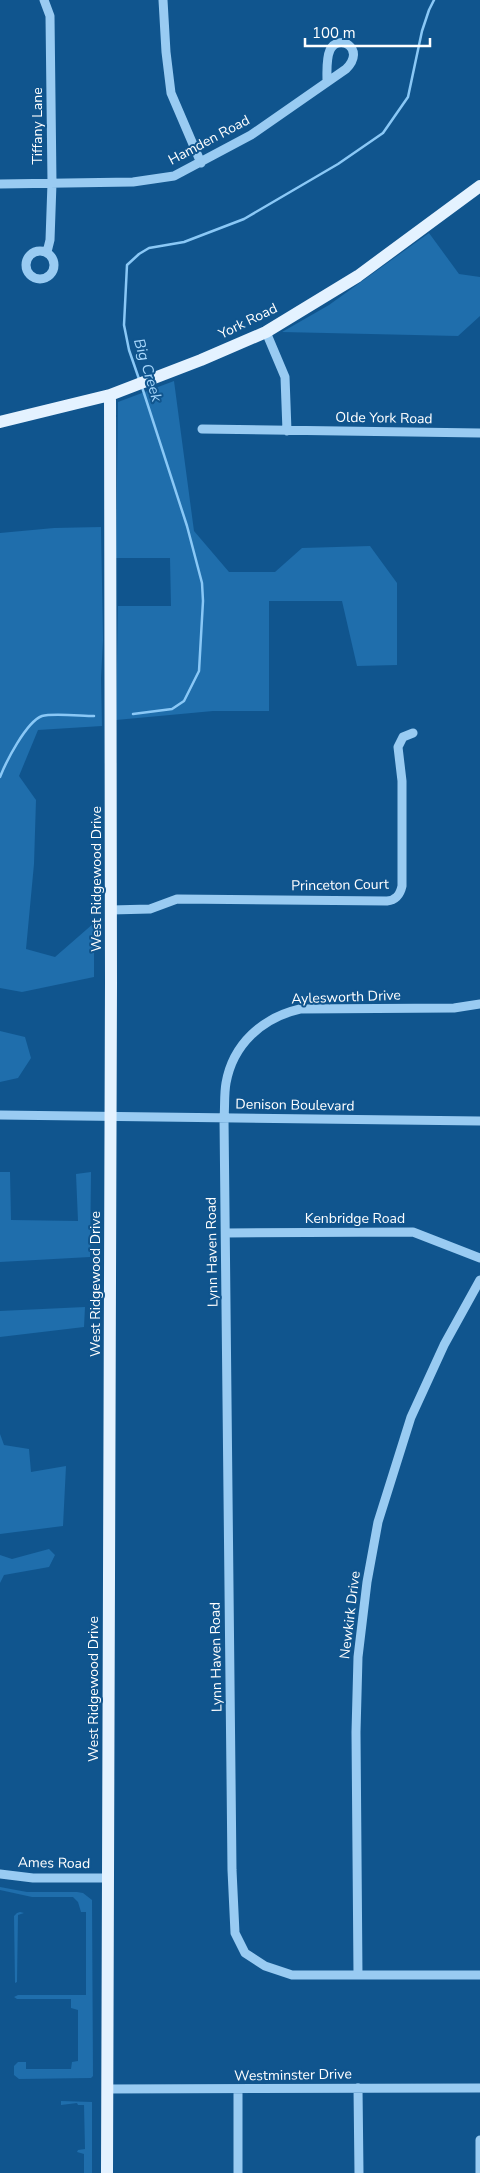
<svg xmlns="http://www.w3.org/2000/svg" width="480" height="2173" viewBox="0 0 480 2173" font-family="'Nunito Sans',sans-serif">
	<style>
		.green { fill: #1f6eac }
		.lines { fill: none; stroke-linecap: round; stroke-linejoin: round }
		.stream { stroke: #8ac8f6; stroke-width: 2.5 }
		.minor { stroke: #99cbf2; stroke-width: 9 }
		.major { stroke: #e4f2ff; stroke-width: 12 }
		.labels { text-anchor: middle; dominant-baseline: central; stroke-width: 4; stroke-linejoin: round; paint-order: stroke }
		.street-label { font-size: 14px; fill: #fff; stroke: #10558e }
		.water-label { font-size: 15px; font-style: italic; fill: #a5d5fa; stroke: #10558e }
	</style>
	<rect width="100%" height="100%" fill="#10558e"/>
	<!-- green -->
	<path class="green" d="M429,233L459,274L480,277V316L458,336L282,332L329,305Z
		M174,381L194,531L229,572H275L302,548L370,546L397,583V665L357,666L342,601H269V711H213L116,720L118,606H171L170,558H116L118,402Z
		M101,527L103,640L101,678L102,726L38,730L19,776L36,800L34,864L26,949L55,957L94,923V977L22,992L0,988V533L54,528Z
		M0,1031L25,1037L31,1058L18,1078L0,1082Z
		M0,1172H10L11,1220L78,1221L76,1174L91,1172L90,1257L0,1262Z
		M85,1307L84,1327L0,1337V1311Z
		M0,1434L4,1445L29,1449L31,1472L66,1466L63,1526L0,1534Z
		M49,1549L55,1555L49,1567L4,1575L0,1583V1555L12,1559Z
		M0,1887L27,1892H77L83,1893L92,1900L93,2076L91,2078L19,2079L14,2075V2066L18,2062H26V2069H71L72,2062L78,2061V2010L71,2008V1999H17L14,1997L18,1995H86V1912H81L78,1902L73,1897H32L0,1890Z
		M20,1912L24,1913L18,1915L17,1982L15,1983L14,1916L17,1913Z
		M61,2101L92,2102V2173H84V2154L77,2152L78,2150L85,2149L84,2105H78L77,2103L61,2105Z"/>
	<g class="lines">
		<!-- stream -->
		<path class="stream" d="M139,379L129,350L124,325L127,265L139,254L149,248L184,242L244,219L338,164L383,133L408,97L422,31L429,10L434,0
			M133,714L172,709L184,701L199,671L203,601L202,583L187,526L142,387
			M0,777C6,762 26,722 42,716C52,713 82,716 94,716"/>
		<!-- minor -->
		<path class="minor" d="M44,0L50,16L52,183L50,240L47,252
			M163,0L166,52L171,93L201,163
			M0,184L133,182L174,176L251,135L346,69C367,48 338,33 330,50C326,59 327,71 327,81
			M26 265a14 14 0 1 1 28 0a14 14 0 1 1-28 0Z
			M266,332L285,377L287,431
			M202,429L480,433
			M111,910L150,909L177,899L387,901C396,900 400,895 402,886V781L398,747L403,737L413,733
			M480,1004L454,1008L300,1009C262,1018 233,1044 226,1083C224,1094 225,1107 224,1118L232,1870L235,1933L245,1953L265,1966L292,1975H480
			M0,1115L480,1121
			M226,1233L413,1232L480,1258
			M0,1874L33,1878H108
			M358,1975L356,1732L358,1657L367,1582L378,1522L411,1417L444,1345L480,1280
			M358,2088L359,2173
			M107,2089L480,2088
			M238,2089V2173
			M480,2173V2140"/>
		<!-- major -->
		<path class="major" d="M0,422L110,395L201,360L266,332L358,276L480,186
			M107,2173L111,982L110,395"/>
	</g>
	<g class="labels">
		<!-- street labels -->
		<g class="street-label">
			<text transform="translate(37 126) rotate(-90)">Tiffany Lane</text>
			<text transform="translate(209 140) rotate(-28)">Hamden Road</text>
			<text transform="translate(248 321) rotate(-26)">York Road</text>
			<text transform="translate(384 418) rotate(1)">Olde York Road</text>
			<text transform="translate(96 879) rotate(-90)">West Ridgewood Drive</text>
			<text transform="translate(340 885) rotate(-1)">Princeton Court</text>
			<text transform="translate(346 997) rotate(-2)">Aylesworth Drive</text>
			<text transform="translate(295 1105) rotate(1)">Denison Boulevard</text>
			<text x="355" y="1218">Kenbridge Road</text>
			<text transform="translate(212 1252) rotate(-91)">Lynn Haven Road</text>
			<text transform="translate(95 1284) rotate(-90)">West Ridgewood Drive</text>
			<text transform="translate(350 1615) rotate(-83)">Newkirk Drive</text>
			<text transform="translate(216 1657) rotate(-91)">Lynn Haven Road</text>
			<text transform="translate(93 1689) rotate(-90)">West Ridgewood Drive</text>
			<text transform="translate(54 1863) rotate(1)">Ames Road</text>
			<text transform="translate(293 2075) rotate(-1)">Westminster Drive</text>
		</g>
		<!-- water labels -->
		<g class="water-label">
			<text transform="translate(148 370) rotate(73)">Big Creek</text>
		</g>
	</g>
	<!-- scale -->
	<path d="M305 38v8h125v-8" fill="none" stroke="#ffffff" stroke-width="2.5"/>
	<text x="312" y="38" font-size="15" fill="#ffffff" stroke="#10558e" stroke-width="4" paint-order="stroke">100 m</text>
</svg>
